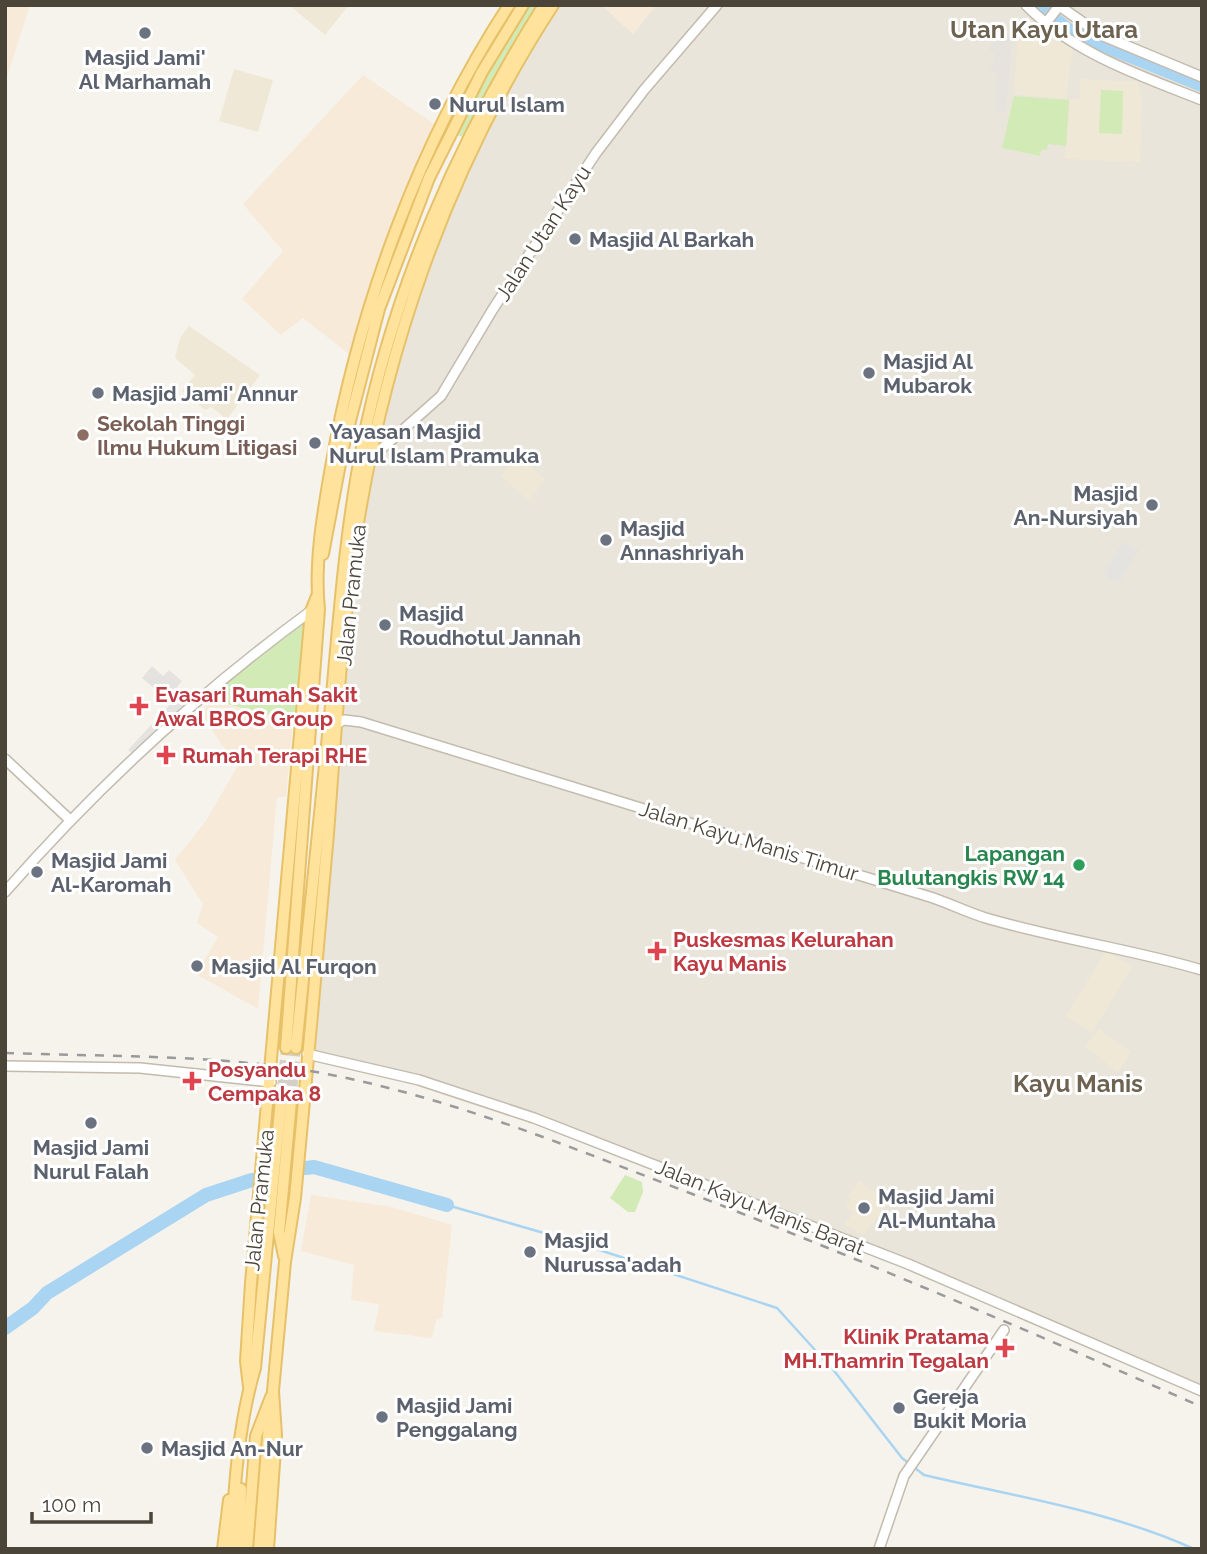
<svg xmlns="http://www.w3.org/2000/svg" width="1207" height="1554" viewBox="0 0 1207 1554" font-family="Raleway,sans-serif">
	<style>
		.residential { fill: #eae5da }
		.commercial { fill: #f7ead8 }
		.industrial { fill: #e6e2dd }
		.education { fill: #efe8d6 }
		.green { fill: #d2eab5 }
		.parking { fill: #e5e3e0 }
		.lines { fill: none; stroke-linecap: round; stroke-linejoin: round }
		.stream { stroke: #a9d4f2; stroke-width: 2.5 }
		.river { stroke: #a9d4f2; stroke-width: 14 }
		.major-tunnel { stroke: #d4d0c8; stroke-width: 10; stroke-dasharray: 10 5; stroke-linecap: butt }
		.minor-casing { stroke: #c2bbae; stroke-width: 12 }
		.major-casing { stroke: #e6c16a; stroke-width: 14 }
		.minor { stroke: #fff; stroke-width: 9 }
		.major { stroke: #ffe39c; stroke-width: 10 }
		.rail { stroke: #9a9a9a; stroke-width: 2.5; stroke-dasharray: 9 9; stroke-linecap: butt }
		.worship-dot { fill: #6b7280; stroke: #fff; stroke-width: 2.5 }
		.education-dot { fill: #8d6e63; stroke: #fff; stroke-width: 2.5 }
		.health-dot { fill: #e0444e; stroke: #fff; stroke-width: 2.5 }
		.leisure-dot { fill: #2e9e5b; stroke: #fff; stroke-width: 2.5 }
		.labels { text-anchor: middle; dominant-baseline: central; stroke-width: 6; stroke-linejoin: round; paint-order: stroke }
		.worship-label { font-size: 21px; font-weight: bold; fill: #5b616d; stroke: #fff; text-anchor: start }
		.street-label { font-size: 21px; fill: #4b4439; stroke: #fff }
		.education-label { font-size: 21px; font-weight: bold; fill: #785e54; stroke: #fff; text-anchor: start }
		.health-label { font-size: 21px; font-weight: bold; fill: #be3a42; stroke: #fff; text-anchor: start }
		.leisure-label { font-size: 21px; font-weight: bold; fill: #27864d; stroke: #fff; text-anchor: end }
		.quarter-label { font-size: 24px; font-weight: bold; fill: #6e6250; stroke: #fff }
	</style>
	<rect width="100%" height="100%" fill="#f6f3ec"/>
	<!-- residential -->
	<path class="residential" d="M553,5H602L633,34L656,5H1202V1388L907,1262L412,1075L307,1054L354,552L382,403L460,176Z"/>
	<!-- commercial -->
	<path class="commercial" d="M5,5H30L5,83Z
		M602,5H656L633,34Z
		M363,75L440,128L422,167L354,358L303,318L281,335L242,299L283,251L243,204Z
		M213,701L293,723L286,797H277L258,1009L196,974L218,937L197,923L203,904L175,860L206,821L237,767L199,711Z
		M311,1195L392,1207L452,1225L442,1318L436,1320L432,1338L374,1331L379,1304L351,1300L354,1265L301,1251Z"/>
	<!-- industrial -->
	<path class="industrial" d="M992,19L1012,38L1006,113L995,110L997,72L990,68L996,55L989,49L994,40L984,28Z"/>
	<!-- education -->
	<path class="education" d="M289,5H349L325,35Z
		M1033,22L1073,46L1066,99L1014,94L1018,31Z
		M234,69L273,80L258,132L219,121Z
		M1080,79L1138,82L1142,102L1140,162L1065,159L1070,99H1080Z
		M189,326L260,375L227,419L211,407L205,410L182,391L195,375L175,358L180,338Z
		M517,456L545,479L529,501L501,476Z
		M1106,951L1132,967L1092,1032L1066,1016Z
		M1099,1029L1131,1052L1118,1072L1085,1047Z
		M860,1180L874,1192L879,1187L889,1195L883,1204L885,1207L864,1235L844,1225L853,1213L846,1206L851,1200L848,1196Z"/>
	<!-- green -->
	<path class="green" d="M528,5H538L464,138L456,134L483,80Z
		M1101,90L1123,91L1122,134L1099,133Z
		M1014,96L1069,100L1066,146L1048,144L1047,150H1041L1040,156L1002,148Z
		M311,611L300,724L202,697Z
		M625,1175L642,1182L643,1192L635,1212H628L610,1198Z"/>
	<!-- parking -->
	<path class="parking" d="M1123,541L1139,550L1118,584L1103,575Z
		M152,666L163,676L169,670L182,681L167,699L142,678Z
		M176,698L184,706L133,754L128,750Z"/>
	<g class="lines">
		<!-- stream -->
		<path class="stream" d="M447,1205L575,1242L777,1308L835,1372L902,1458L924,1475C1013,1496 1111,1511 1194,1549"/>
		<!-- river -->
		<path class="river" d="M1037,5L1071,32L1202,85
			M306,1168L314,1167L447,1205
			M5,1328L33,1308L47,1293L206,1195L252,1180"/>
		<!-- major-tunnel -->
		<path class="major-tunnel" d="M281,1100L286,1048
			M291,1101L296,1048"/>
		<defs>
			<path id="minor" d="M1026,5C1073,53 1141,76 1202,100
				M1058,5L1101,35L1202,77
				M1046,23L1059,6
				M370,459L441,396L493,309L596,153L644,90L717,5
				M338,723L344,720L361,722C550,780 738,838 927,896C947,902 966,912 986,918C1057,939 1131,949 1202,970
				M5,759L69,819
				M5,892C96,788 199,693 311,611
				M307,1054L419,1080L534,1118L908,1264L1202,1391
				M5,1066L140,1068L271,1082
				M879,1549L904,1476L1004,1330"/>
			<path id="major" d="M323,554L343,448L379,309L429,178L482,72L523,5
				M286,1048L319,609C314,564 323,513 331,467C359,307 420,141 509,5
				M296,1048C307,934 320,820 331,706C339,619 345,533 362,447C393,290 459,139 544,5
				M284,1256L279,1232L291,1101
				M249,1387L246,1361L251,1283L311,611L317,596
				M239,1546L241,1489
				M223,1549L229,1500
				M231,1549C234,1490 238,1425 255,1368L281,1100
				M247,1549L256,1436L271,1397
				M259,1549L270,1412
				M268,1549L276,1435L273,1391L285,1262L295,1198C306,1077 318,955 328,834C335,739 341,643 354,549C382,357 446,169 553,5"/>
		</defs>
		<!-- minor casing -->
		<use href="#minor" class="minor-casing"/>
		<!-- major casing -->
		<use href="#major" class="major-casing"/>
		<!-- minor -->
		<use href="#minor" class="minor"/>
		<!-- major -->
		<use href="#major" class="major"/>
		<!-- rail -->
		<path class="rail" d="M5,1053C112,1057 222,1054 327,1074C450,1098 565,1145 682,1190C857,1258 1030,1331 1202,1407"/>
	</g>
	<!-- markers -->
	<g class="worship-dot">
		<circle cx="145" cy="33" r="7"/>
		<circle cx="435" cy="104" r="7"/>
		<circle cx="575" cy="239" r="7"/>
		<circle cx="869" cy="373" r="7"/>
		<circle cx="98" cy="393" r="7"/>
		<circle cx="315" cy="443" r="7"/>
		<circle cx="1152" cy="505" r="7"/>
		<circle cx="606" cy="540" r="7"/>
		<circle cx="385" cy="625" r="7"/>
		<circle cx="37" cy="872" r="7"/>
		<circle cx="197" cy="966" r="7"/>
		<circle cx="91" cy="1123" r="7"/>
		<circle cx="864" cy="1208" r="7"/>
		<circle cx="530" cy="1252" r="7"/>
		<circle cx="899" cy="1408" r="7"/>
		<circle cx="382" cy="1417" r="7"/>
		<circle cx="147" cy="1448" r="7"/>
	</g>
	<circle class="education-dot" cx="83" cy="435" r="7"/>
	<g class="health-dot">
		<path d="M135.5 695.5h7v7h7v7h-7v7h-7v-7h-7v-7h7z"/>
		<path d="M162.5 744.5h7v7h7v7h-7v7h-7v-7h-7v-7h7z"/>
		<path d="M653.5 940.5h7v7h7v7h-7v7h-7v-7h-7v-7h7z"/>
		<path d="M188.5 1070.5h7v7h7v7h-7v7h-7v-7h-7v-7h7z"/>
		<path d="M1001.5 1337.5h7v7h7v7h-7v7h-7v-7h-7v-7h7z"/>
	</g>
	<circle class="leisure-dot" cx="1079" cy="865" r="7"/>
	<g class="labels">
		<!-- worship labels -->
		<g class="worship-label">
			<text x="145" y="57" text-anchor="middle">Masjid Jami'<tspan x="145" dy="24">Al Marhamah</tspan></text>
			<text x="449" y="104">Nurul Islam</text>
			<text x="589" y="239">Masjid Al Barkah</text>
			<text x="883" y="361">Masjid Al<tspan x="883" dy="24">Mubarok</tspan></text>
			<text x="112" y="393">Masjid Jami' Annur</text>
			<text x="329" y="431">Yayasan Masjid<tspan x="329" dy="24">Nurul Islam Pramuka</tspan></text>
			<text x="1138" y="493" text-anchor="end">Masjid<tspan x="1138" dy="24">An-Nursiyah</tspan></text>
			<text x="620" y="528">Masjid<tspan x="620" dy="24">Annashriyah</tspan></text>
			<text x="399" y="613">Masjid<tspan x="399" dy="24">Roudhotul Jannah</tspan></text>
			<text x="51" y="860">Masjid Jami<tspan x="51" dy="24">Al-Karomah</tspan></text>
			<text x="211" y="966">Masjid Al Furqon</text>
			<text x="91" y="1147" text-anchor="middle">Masjid Jami<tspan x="91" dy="24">Nurul Falah</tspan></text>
			<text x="878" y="1196">Masjid Jami<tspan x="878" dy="24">Al-Muntaha</tspan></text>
			<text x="544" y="1240">Masjid<tspan x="544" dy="24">Nurussa'adah</tspan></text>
			<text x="913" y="1396">Gereja<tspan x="913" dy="24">Bukit Moria</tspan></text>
			<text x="396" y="1405">Masjid Jami<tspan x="396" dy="24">Penggalang</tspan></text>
			<text x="161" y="1448">Masjid An-Nur</text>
		</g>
		<!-- street labels -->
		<g class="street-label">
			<text transform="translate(543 233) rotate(-57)">Jalan Utan Kayu</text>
			<text transform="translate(351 595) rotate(-84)">Jalan Pramuka</text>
			<text transform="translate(749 841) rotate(17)">Jalan Kayu Manis Timur</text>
			<text transform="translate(259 1200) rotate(-84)">Jalan Pramuka</text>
			<text transform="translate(760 1207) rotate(22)">Jalan Kayu Manis Barat</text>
		</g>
		<!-- education labels -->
		<g class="education-label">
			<text x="97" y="423">Sekolah Tinggi<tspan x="97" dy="24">Ilmu Hukum Litigasi</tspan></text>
		</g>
		<!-- health labels -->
		<g class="health-label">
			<text x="155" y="694">Evasari Rumah Sakit<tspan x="155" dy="24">Awal BROS Group</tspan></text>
			<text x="182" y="755">Rumah Terapi RHE</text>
			<text x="673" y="939">Puskesmas Kelurahan<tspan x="673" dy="24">Kayu Manis</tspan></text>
			<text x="208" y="1069">Posyandu<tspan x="208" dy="24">Cempaka 8</tspan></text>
			<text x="989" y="1336" text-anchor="end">Klinik Pratama<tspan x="989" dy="24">MH.Thamrin Tegalan</tspan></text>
		</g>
		<!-- leisure labels -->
		<g class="leisure-label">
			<text x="1065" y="853">Lapangan<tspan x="1065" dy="24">Bulutangkis RW 14</tspan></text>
		</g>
		<!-- quarter labels -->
		<g class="quarter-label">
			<text x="1044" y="29">Utan Kayu Utara</text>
			<text x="1078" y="1083">Kayu Manis</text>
		</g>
	</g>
	<!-- border -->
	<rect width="1207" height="1554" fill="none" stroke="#4b4439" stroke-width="14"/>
	<!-- scale -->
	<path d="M32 1512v10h119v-10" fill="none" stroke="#4b4439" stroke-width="3.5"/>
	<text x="42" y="1512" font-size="21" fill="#4b4439" stroke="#ffffff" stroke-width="5" paint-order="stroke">100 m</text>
</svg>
